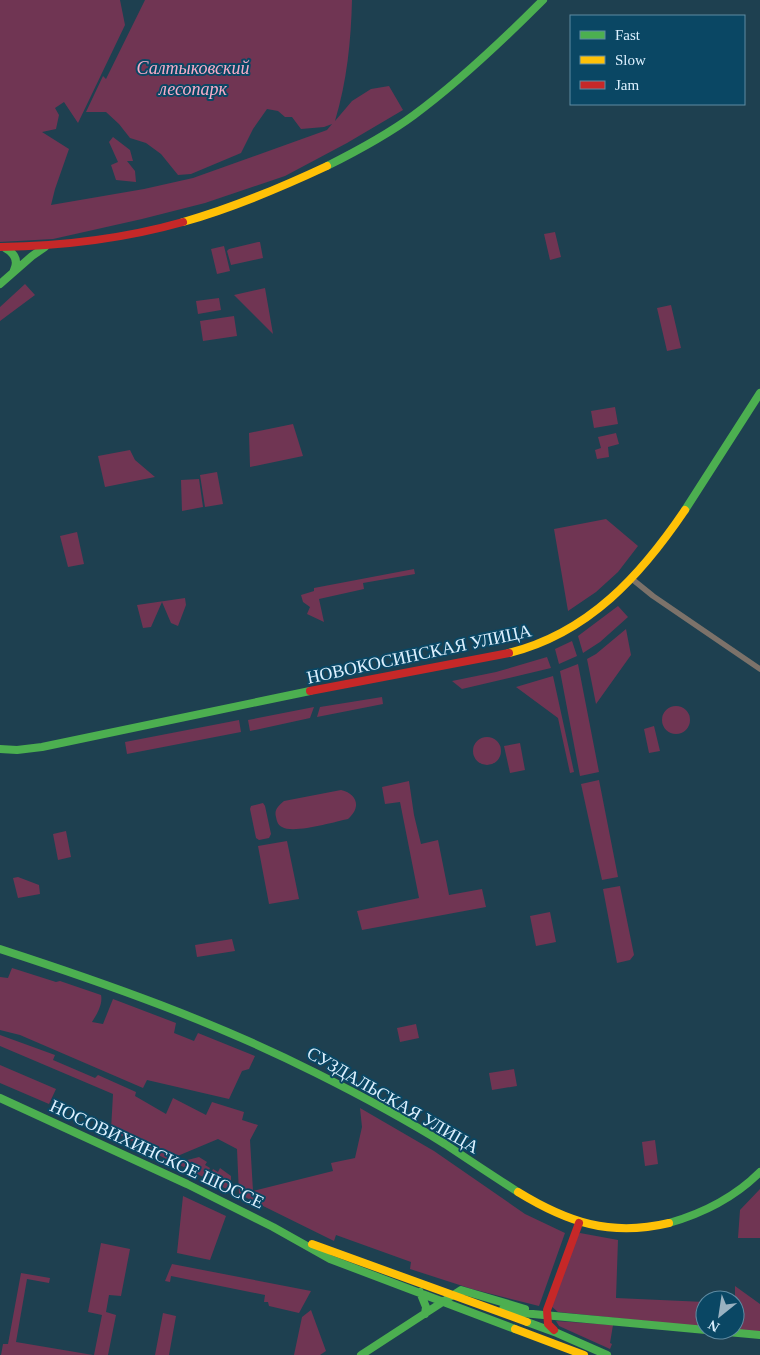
<svg xmlns="http://www.w3.org/2000/svg" width="760" height="1355" viewBox="0 0 760 1355" font-family="'Times New Roman',serif">
	<style>
		.green { fill: #703553 }
		.lines { fill: none; stroke-linecap: round; stroke-linejoin: round }
		.street { stroke: #7c726a; stroke-width: 5.5 }
		.fast { stroke: #4caf50; stroke-width: 8 }
		.slow { stroke: #ffc107; stroke-width: 8 }
		.jam { stroke: #c62828; stroke-width: 8 }
		.labels { text-anchor: middle; dominant-baseline: central; stroke-width: 4; stroke-linejoin: round; paint-order: stroke }
		.park-label { font-size: 18px; font-style: italic; fill: #f7adc8; stroke: #0a4764 }
		.street-label { font-size: 18px; fill: #dcf0fe; stroke: #0a4764 }
	</style>
	<rect width="100%" height="100%" fill="#1e4050"/>
	<!-- green -->
	<path class="green" d="M0,0H120L125,25L78,123L64,102L55,108L59,115L56,129L42,132L69,149L55,189L51,205L144,189L193,178L327,130L332,124L324,127L301,129L292,117H285L278,111L267,109L253,129L241,153L191,174L178,175L161,154L146,143L130,138L119,124L106,112H86L103,76L106,79L145,0H352C351,41 347,81 335,121L352,101L371,89L389,86L403,110L347,143L285,176L205,203L142,219L53,239L0,242Z
		M113,137L130,150L133,161H127L135,171L136,182L116,180L111,165L118,162L109,142Z
		M555,232L561,257L550,260L544,234Z
		M258,242H260L263,258L231,265L227,251L229,249Z
		M224,246L230,271L217,274L211,249Z
		M25,284L35,295L0,321V307Z
		M265,288L273,334L234,295Z
		M219,298L221,310L198,314L196,301Z
		M671,305L681,348L667,351L657,308Z
		M234,316L237,336L203,341L200,321Z
		M615,407L618,424L594,428L591,411Z
		M293,424L303,456L250,467L249,433Z
		M616,433L619,444L608,447L609,457L597,459L595,450L601,448L598,437Z
		M130,450L135,460L155,477L105,487L98,456Z
		M217,472L223,504L205,507L200,475Z
		M199,479L203,507L182,511L181,480Z
		M606,519L638,546L618,572L596,592L568,611L554,529Z
		M77,532L84,564L68,567L60,536Z
		M414,569L415,574L363,583L364,589L319,599L324,622L307,614L310,607L303,602L301,595L314,591V588Z
		M185,598L186,605L178,626L171,623L162,602L151,627L143,628L137,605Z
		M618,606L628,617L600,642L583,653L578,636Z
		M626,629L631,655L596,704L587,659L596,654Z
		M572,641L577,656L559,664L555,649Z
		M547,657L551,668L462,689L452,681L496,672Z
		M578,664L599,772L580,776L560,671Z
		M553,676L574,772L570,773L558,718L516,687Z
		M382,697L383,704L317,717L320,707Z
		M662 720a14 14 0 1 1 28 0a14 14 0 1 1-28 0Z
		M314,707L310,718L250,731L248,720Z
		M239,720L241,732L127,754L125,742Z
		M654,726L660,751L649,753L644,729Z
		M473 751a14 14 0 1 1 28 0a14 14 0 1 1-28 0Z
		M520,743L525,770L510,773L504,746Z
		M599,780L618,877L602,880L581,784Z
		M409,781L414,815L421,844L438,840L449,895L482,889L486,907L362,930L357,911L419,898L400,802L385,804L382,787Z
		M341,790C358,794 361,808 348,819C334,822 293,834 282,827C278,825 277,822 276,817C274,810 278,806 284,801Z
		M263,803L265,806L271,834L269,838L259,840L256,838L250,809L251,806Z
		M66,831L71,857L58,860L53,834Z
		M287,841L299,899L269,904L258,846Z
		M18,877L39,885L40,894L18,898L13,878Z
		M620,886L634,955L630,960L617,963L603,889Z
		M550,912L556,942L536,946L530,916Z
		M232,939L235,951L197,957L195,945Z
		M12,968L56,982L60,981L101,995C103,1004 97,1014 92,1022L103,1024L113,999L176,1023L174,1033L194,1041L198,1033L255,1056L249,1069L242,1071L229,1099L147,1080L143,1088L20,1035L0,1030V977L8,978Z
		M416,1024L419,1038L400,1042L397,1028Z
		M0,1035L55,1055L53,1060L95,1078L98,1075L136,1092L135,1096L166,1114L173,1098L206,1115L212,1102L244,1112L242,1120L258,1125L250,1140L253,1191L333,1171L331,1163L355,1158L362,1127L360,1108L434,1151L525,1214L565,1233L539,1306L472,1289L410,1269L411,1262L336,1235L334,1241L239,1194L237,1149L218,1139L168,1160L111,1130L113,1094L0,1046Z
		M0,1065L56,1089L49,1104L0,1083Z
		M514,1069L517,1086L492,1090L489,1073Z
		M655,1140L658,1164L645,1166L642,1142Z
		M199,1157L207,1162L205,1165L210,1168L205,1178L176,1163Z
		M220,1168L231,1176V1191L208,1180L213,1169L218,1172Z
		M760,1189V1238H738L740,1210Z
		M183,1196L226,1216L210,1260L177,1253Z
		M580,1233L618,1240L616,1298L705,1302V1327L558,1312L551,1306L577,1235Z
		M101,1243L130,1249L121,1296L109,1295L106,1312L116,1315L108,1355H94L102,1315L88,1312Z
		M172,1264L311,1291L299,1313L269,1306L268,1302H264L265,1295L171,1276L170,1282L165,1281Z
		M21,1273L50,1278L49,1283L27,1279L16,1342L93,1355H1L3,1344H8Z
		M735,1286L760,1304V1332L735,1330Z
		M311,1310L326,1351L320,1355H294L302,1317Z
		M163,1313L176,1316L169,1355H155Z
		M556,1321L613,1325L610,1343L612,1344L610,1349L559,1326Z"/>
	<g class="lines">
		<!-- street -->
		<path class="street" d="M632,579L653,596L760,669"/>
		<!-- fast -->
		<path class="fast" d="M327,166C357,151 387,135 414,115C460,81 502,41 543,0
			M5,248C14,253 19,260 14,270
			M0,284L32,256L45,247
			M685,510L760,393
			M0,749L17,750L42,747L310,691
			M0,949C108,984 215,1022 316,1073C360,1095 403,1118 445,1144C469,1160 493,1176 518,1192
			M0,1098L187,1184L273,1227L330,1259L515,1329
			M669,1223C704,1213 734,1198 760,1172
			M420,1292L426,1307L425,1314
			M503,1309L522,1313L760,1335
			M527,1322L557,1333L607,1355
			M361,1355L461,1290L525,1309"/>
		<!-- slow -->
		<path class="slow" d="M183,222C233,208 280,188 327,166
			M509,653C589,633 641,575 685,510
			M518,1192C567,1222 610,1237 669,1223
			M312,1244L527,1322
			M515,1329L584,1355"/>
		<!-- jam -->
		<path class="jam" d="M0,247C62,246 123,239 183,222
			M310,691L509,653
			M554,1330L548,1324L547,1310L579,1223"/>
	</g>
	<g class="labels">
		<!-- park labels -->
		<g class="park-label">
			<text x="193" y="68">Салтыковский<tspan x="193" dy="21">лесопарк</tspan></text>
		</g>
		<!-- street labels -->
		<g class="street-label">
			<text transform="translate(419 654) rotate(-12)">НОВОКОСИНСКАЯ УЛИЦА</text>
			<text transform="translate(393 1100) rotate(30)">СУЗДАЛЬСКАЯ УЛИЦА</text>
			<text transform="translate(157 1154) rotate(25)">НОСОВИХИНСКОЕ ШОССЕ</text>
		</g>
	</g>
	<!-- legend -->
	<rect x="570" y="15" width="175" height="90" fill="#0a4764" stroke="#5e8ba2"/>
	<rect x="580" y="31" width="25" height="8" fill="#4caf50" stroke="#5e8ba2"/>
	<text x="615" y="40" font-size="15" fill="#dcf0fe">Fast</text>
	<rect x="580" y="56" width="25" height="8" fill="#ffc107" stroke="#5e8ba2"/>
	<text x="615" y="65" font-size="15" fill="#dcf0fe">Slow</text>
	<rect x="580" y="81" width="25" height="8" fill="#c62828" stroke="#5e8ba2"/>
	<text x="615" y="90" font-size="15" fill="#dcf0fe">Jam</text>
	<!-- north arrow -->
	<g transform="translate(720 1315) rotate(210)"><circle r="24" fill="#0a4764" stroke="#5e8ba2"/>
	<path d="M0-4L9 19L0 12L-9 19Z" fill="#9ab2c1"/>
	<text y="-8" font-size="14" font-weight="bold" text-anchor="middle" fill="#dcf0fe">N</text>
	</g>
</svg>
